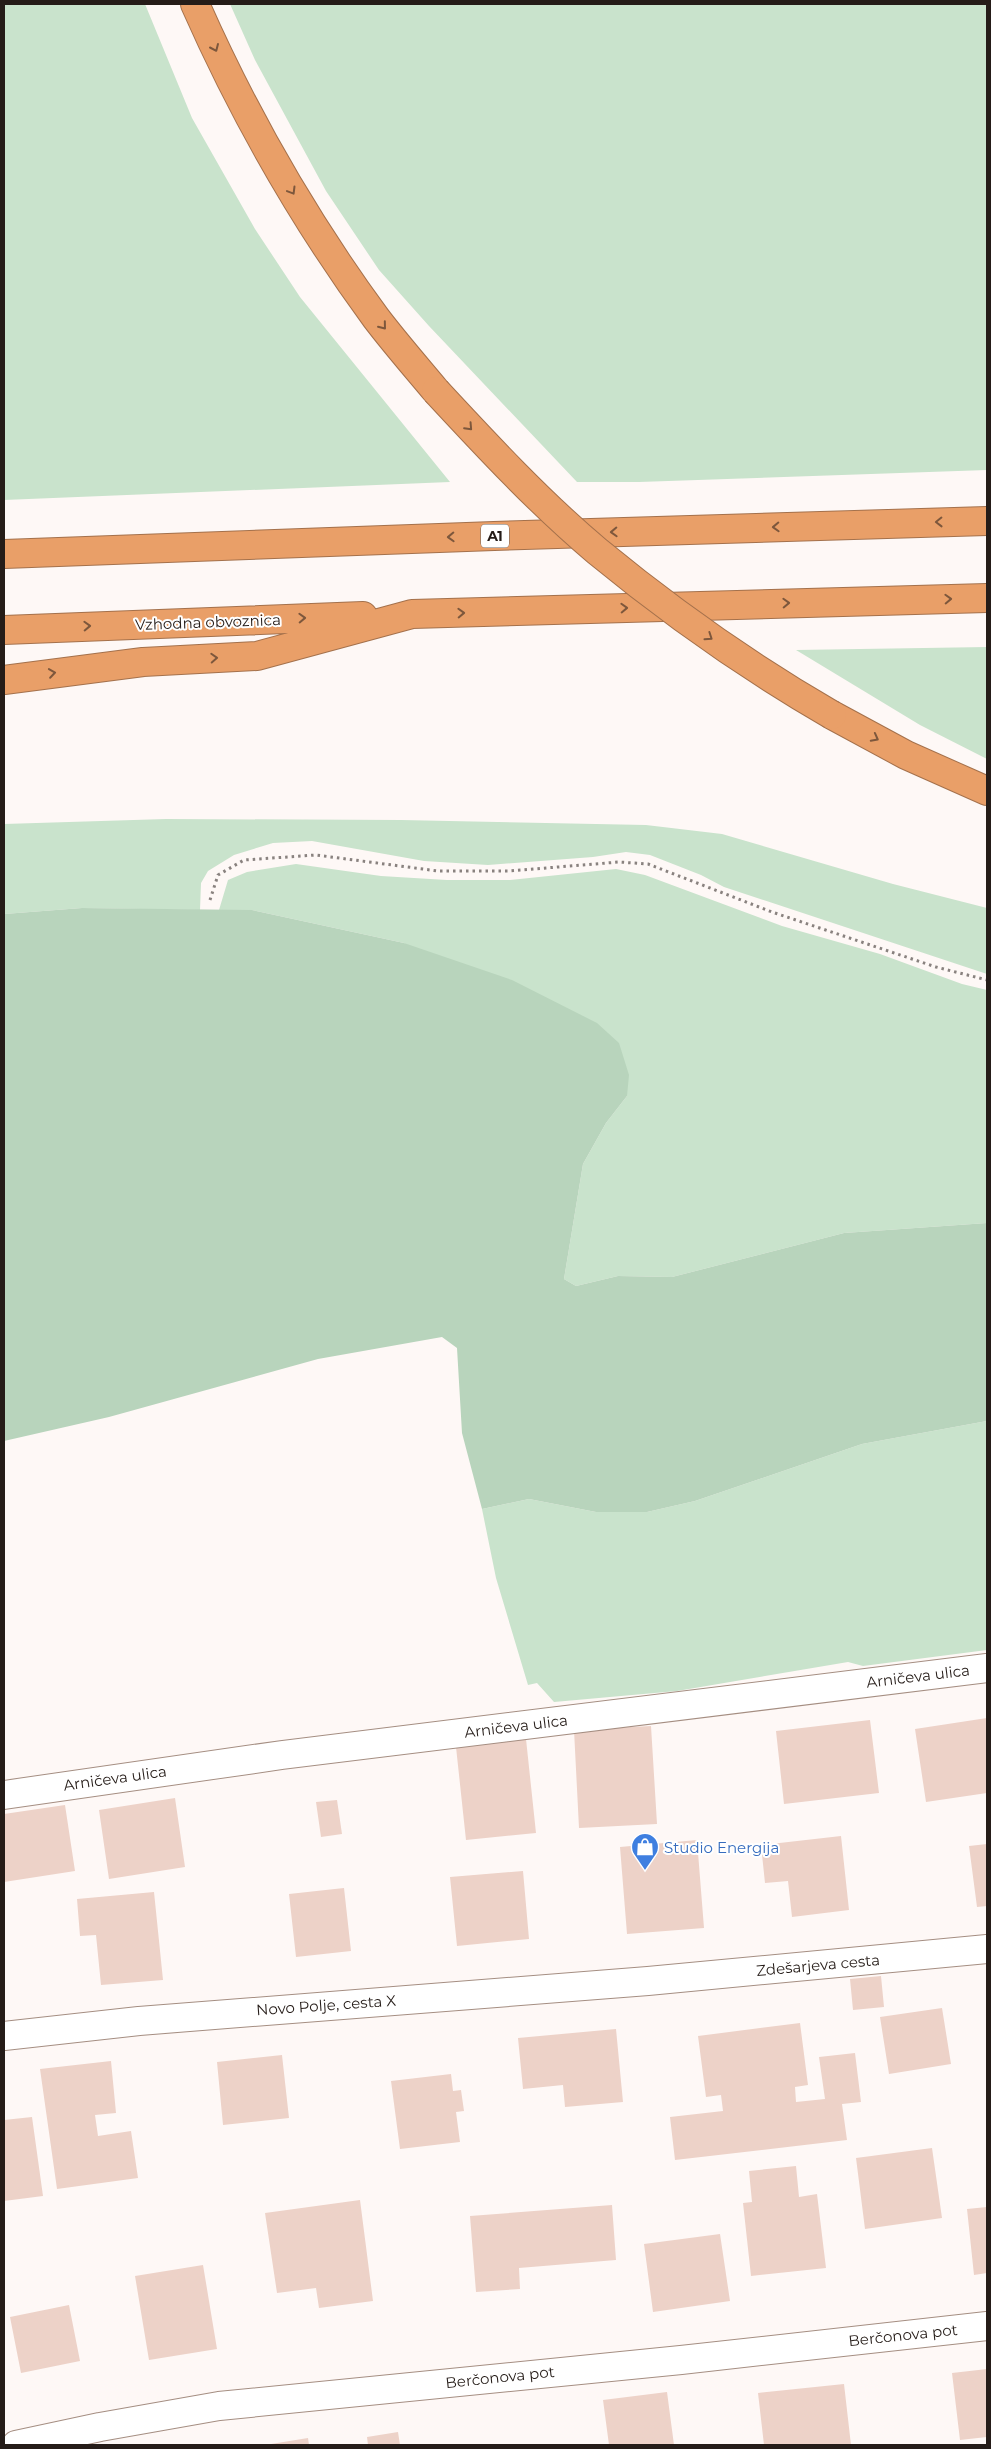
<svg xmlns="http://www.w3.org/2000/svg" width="991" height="2449" viewBox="0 0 991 2449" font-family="Montserrat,sans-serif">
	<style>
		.green { fill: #c9e3cc }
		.forest { fill: #b8d4bc }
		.building { fill: #edd2c8 }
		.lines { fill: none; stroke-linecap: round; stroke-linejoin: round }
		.minor-casing { stroke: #a58e82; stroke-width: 30 }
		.highway-casing { stroke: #a4714c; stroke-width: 30 }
		.path { stroke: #89827f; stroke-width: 3; stroke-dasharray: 2.5 4; stroke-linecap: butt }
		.minor { stroke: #fff; stroke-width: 28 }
		.highway { stroke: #e99f68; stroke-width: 28 }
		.highway-bridge-casing { stroke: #a4714c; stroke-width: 30; stroke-linecap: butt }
		.highway-bridge { stroke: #e99f68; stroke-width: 28 }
		.oneway { stroke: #7d573c }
		.labels { text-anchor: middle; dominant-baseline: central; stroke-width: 4; stroke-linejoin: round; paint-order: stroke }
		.shield { fill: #fff; stroke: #66605d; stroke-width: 1 }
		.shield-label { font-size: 14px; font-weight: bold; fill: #251c18 }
		.street-label { font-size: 15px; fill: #251c18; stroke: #fff }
		.shop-label { font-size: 15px; fill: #366cbe; stroke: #fff; text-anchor: start }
	</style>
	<rect width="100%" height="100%" fill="#fef8f6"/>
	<!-- green -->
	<path class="green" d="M4,4H145L192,118L255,229L300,297L450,482L4,500Z
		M230,4H987V470L639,482H577L429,326L379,270L326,191L255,60Z
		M987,647V759L920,725L796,650Z
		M166,819L401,820L646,825L722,834L893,884L987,908V974L724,887L701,875L650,855L626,852L593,857L488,865L424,861L312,841L273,843L234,855L208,871L201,883L200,910L82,908L4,914V824Z
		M296,864L381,876L447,880H510L616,869L645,875L782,926L880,954L962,984L987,990V1223L844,1233L672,1277L618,1276L576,1286L564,1279L583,1164L606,1123L627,1096L404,943L252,910H219L228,880L247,872Z
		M987,1421V1650L863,1666L848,1662L677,1691L554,1702L537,1683L528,1685L496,1578L482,1509L529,1499L596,1512H647L695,1501L862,1444Z"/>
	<!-- forest -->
	<path class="forest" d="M82,908L252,910L404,943L512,980L597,1023L619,1043L629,1075L627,1096L606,1123L583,1164L564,1279L576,1286L618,1276L672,1277L844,1233L987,1223V1421L862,1444L695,1501L647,1512H596L529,1499L482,1509L462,1433L457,1348L442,1337L318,1359L109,1417L4,1441V914Z"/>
	<!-- building -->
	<path class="building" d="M987,1718V1793L926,1802L915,1729Z
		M870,1720L879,1793L784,1804L776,1731Z
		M651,1726L657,1824L579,1828L574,1730Z
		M526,1739L536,1833L466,1840L456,1747Z
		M175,1798L185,1867L109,1879L99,1810Z
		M337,1800L342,1834L321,1837L316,1802Z
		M65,1805L75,1871L4,1882V1814Z
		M841,1836L849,1910L792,1917L788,1881L765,1883L761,1845Z
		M697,1840L704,1928L627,1934L620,1847Z
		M987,1844V1906L977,1907L969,1846Z
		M523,1871L529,1939L457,1946L450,1877Z
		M344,1888L351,1951L296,1957L289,1894Z
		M154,1892L163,1980L101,1985L96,1935L80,1936L77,1899Z
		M881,1976L884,2007L853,2010L850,1979Z
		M942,2008L951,2064L889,2074L880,2017Z
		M800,2023L808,2085L795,2087L796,2102L825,2099L819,2057L855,2053L861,2102L842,2104L847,2140L675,2160L670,2117L723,2111L721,2095L706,2097L698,2036Z
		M616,2029L623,2102L565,2107L563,2085L523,2089L518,2038Z
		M282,2055L289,2118L223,2125L217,2062Z
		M111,2061L116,2113L95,2115L98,2136L131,2131L138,2178L57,2189L40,2069Z
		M451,2074L453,2091L461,2090L464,2111L456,2112L460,2142L400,2149L391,2081Z
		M32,2117L43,2196L4,2201V2120Z
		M932,2148L942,2218L865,2229L856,2158Z
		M796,2166L799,2197L817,2194L826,2268L751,2276L743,2203L752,2202L749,2171Z
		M360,2200L373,2301L319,2308L316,2288L277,2293L265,2213Z
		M612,2205L616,2260L519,2268L520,2289L476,2292L470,2216Z
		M987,2207V2273L974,2275L967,2209Z
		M720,2234L730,2301L653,2312L644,2244Z
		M203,2265L217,2349L149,2360L135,2276Z
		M69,2305L80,2361L21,2373L10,2317Z
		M987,2369V2437L960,2440L952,2373Z
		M844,2384L851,2445H764L758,2393Z
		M667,2392L674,2445H609L603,2400Z
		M398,2432L400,2445H368L367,2437Z
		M308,2438L309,2445H272L271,2444Z"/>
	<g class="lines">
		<defs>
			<path id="minor" d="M4,1795L282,1755L987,1668
				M4,2036L139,2021L648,1981L987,1949
				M16,2445L100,2427L219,2406L681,2360L987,2326"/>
			<path id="highway" d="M195,4C244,115 304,220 376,318C395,343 416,367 436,391
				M4,554L494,536L987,521
				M4,630L363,616
				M4,680L143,662L257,656L412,614L987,598
				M832,715L906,755L987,791"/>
		</defs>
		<!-- minor casing -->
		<use href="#minor" class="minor-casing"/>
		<!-- highway casing -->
		<use href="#highway" class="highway-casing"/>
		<!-- path -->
		<path class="path" d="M210,900L218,875L244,860L316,855L438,871H509L619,862L648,864L772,912L936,967L987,980"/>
		<!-- minor -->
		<use href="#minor" class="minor"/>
		<!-- highway -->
		<use href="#highway" class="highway"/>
		<defs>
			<path id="highway-bridge" d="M436,391C487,446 539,502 597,551C671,612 749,667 832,715"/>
		</defs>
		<!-- highway-bridge casing -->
		<use href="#highway-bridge" class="highway-bridge-casing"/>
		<!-- highway-bridge -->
		<use href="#highway-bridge" class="highway-bridge"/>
	</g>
	<!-- one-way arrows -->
	<defs><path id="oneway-chevron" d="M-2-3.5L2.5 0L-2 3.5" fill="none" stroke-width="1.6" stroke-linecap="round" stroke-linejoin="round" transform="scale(1.25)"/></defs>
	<g class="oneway">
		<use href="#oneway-chevron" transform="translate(215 48) rotate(66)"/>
		<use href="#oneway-chevron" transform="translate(292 191) rotate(59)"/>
		<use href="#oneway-chevron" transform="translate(383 326) rotate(51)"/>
		<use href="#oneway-chevron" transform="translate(469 427) rotate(47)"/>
		<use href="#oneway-chevron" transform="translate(939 522) rotate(179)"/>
		<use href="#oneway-chevron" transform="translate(776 527) rotate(178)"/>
		<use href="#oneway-chevron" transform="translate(614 532) rotate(178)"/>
		<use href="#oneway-chevron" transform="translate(451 537) rotate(178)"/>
		<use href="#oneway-chevron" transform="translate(948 599) rotate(-2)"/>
		<use href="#oneway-chevron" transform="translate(786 603) rotate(-2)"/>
		<use href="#oneway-chevron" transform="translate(624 608) rotate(-2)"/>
		<use href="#oneway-chevron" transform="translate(461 613) rotate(-2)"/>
		<use href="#oneway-chevron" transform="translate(302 618) rotate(-2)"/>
		<use href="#oneway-chevron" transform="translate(87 626) rotate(-2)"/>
		<use href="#oneway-chevron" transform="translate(709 637) rotate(34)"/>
		<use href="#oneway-chevron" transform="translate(214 658) rotate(-3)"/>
		<use href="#oneway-chevron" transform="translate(52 673) rotate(-8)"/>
		<use href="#oneway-chevron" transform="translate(875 738) rotate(28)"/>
	</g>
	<!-- icons -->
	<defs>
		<symbol id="shop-pin" viewBox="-11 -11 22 30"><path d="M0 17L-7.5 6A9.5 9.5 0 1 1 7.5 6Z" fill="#3f7fe0" stroke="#fff"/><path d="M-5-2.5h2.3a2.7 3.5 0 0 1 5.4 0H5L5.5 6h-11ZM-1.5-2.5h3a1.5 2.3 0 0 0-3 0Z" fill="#fff"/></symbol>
	</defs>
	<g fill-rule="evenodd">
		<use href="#shop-pin" x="629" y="1831" width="32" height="43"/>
	</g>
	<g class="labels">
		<!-- shield labels -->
		<rect class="shield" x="481" y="524.5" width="28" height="23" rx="4"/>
		<g class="shield-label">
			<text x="495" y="536">A1</text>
		</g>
		<!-- street labels -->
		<g class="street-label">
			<text transform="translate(208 622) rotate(-2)">Vzhodna obvoznica</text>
			<text transform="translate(918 1676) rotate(-7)">Arničeva ulica</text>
			<text transform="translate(516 1726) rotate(-7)">Arničeva ulica</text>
			<text transform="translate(115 1778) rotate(-8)">Arničeva ulica</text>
			<text transform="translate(818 1965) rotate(-5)">Zdešarjeva cesta</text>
			<text transform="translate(326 2005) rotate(-4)">Novo Polje, cesta X</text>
			<text transform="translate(903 2335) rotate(-6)">Berčonova pot</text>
			<text transform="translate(500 2377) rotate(-6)">Berčonova pot</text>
		</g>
		<!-- shop labels -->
		<g class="shop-label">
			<text x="664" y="1847">Studio Energija</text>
		</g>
	</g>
	<!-- border -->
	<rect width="991" height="2449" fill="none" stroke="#251c18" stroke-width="10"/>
</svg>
